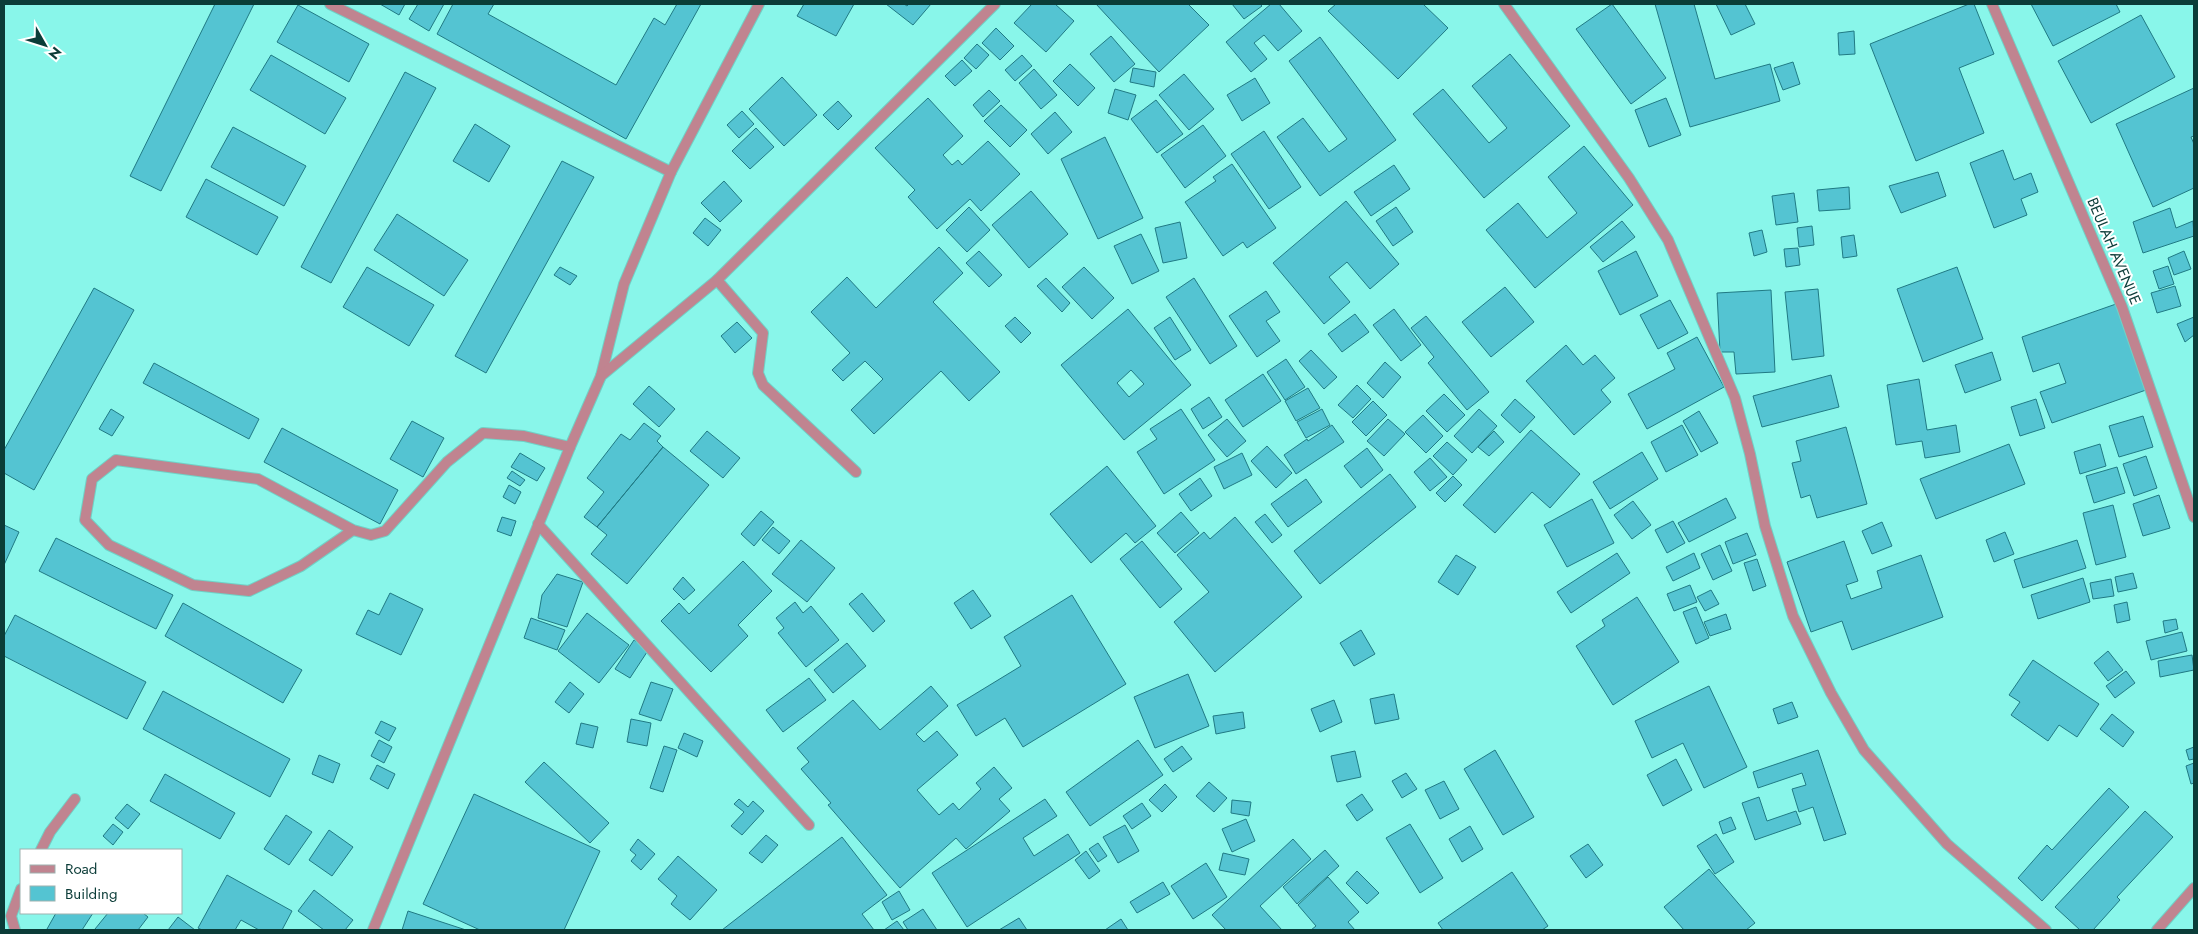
<svg xmlns="http://www.w3.org/2000/svg" width="2198" height="934" viewBox="0 0 2198 934" font-family="Jost,sans-serif">
	<style>
		.building { fill: #54c4d2; stroke: #207a84; fill-rule: evenodd }
		.lines { fill: none; stroke-linecap: round; stroke-linejoin: round }
		.service-casing { stroke: #70d1c6; stroke-width: 12 }
		.minor-casing { stroke: #70d1c6; stroke-width: 12 }
		.tertiary-casing { stroke: #70d1c6; stroke-width: 12 }
		.service { stroke: #c08490; stroke-width: 10 }
		.minor { stroke: #c08490; stroke-width: 10 }
		.tertiary { stroke: #c08490; stroke-width: 10 }
		.labels { text-anchor: middle; dominant-baseline: central; stroke-width: 4; stroke-linejoin: round; paint-order: stroke }
		.street-label { font-size: 15px; fill: #0b3c38; stroke: #fff }
	</style>
	<rect width="100%" height="100%" fill="#89f6ea"/>
	<!-- building -->
	<path class="building" d="M215,4H254L161,191L130,176Z
		M380,4H405L399,15Z
		M418,4H444L429,31L409,19Z
		M453,4H494L488,14L616,85L654,18L665,25L677,4H701L626,139L437,34Z
		M804,4H854L836,36L797,16Z
		M886,4H904L907,6L909,4H931L913,25Z
		M1032,4H1055L1074,21L1046,52L1014,23Z
		M1096,4H1188L1209,25L1159,72Z
		M1232,4H1260L1262,6L1244,19Z
		M1271,4H1279L1302,31L1278,51L1264,35L1254,43L1267,59L1251,72L1226,42Z
		M1336,4H1423L1448,28L1398,79L1328,11Z
		M1612,4L1666,78L1631,104L1576,29Z
		M1655,4H1694L1715,79L1770,64L1780,101L1690,127Z
		M1716,4H1745L1755,24L1731,35Z
		M1969,4H1974L1994,54L1959,68L1984,133L1916,161L1870,44Z
		M2031,4H2116L2120,12L2053,46Z
		M298,5L369,44L349,82L277,42Z
		M2141,15L2175,77L2091,123L2058,61Z
		M996,28L1014,46L1000,60L982,43Z
		M1854,31L1855,54L1839,55L1838,33Z
		M1111,36L1135,64L1114,82L1090,54Z
		M1320,37L1396,140L1320,196L1277,137L1303,118L1329,152L1347,139L1289,61Z
		M977,44L989,55L976,69L964,58Z
		M1510,54L1570,126L1484,198L1413,114L1443,89L1489,143L1507,128L1472,86Z
		M271,55L346,98L325,134L250,90Z
		M1022,55L1032,66L1015,81L1005,70Z
		M962,60L972,71L955,86L945,76Z
		M1793,62L1800,84L1783,90L1774,68Z
		M1070,64L1095,88L1078,106L1053,81Z
		M1133,68L1156,72L1154,87L1130,82Z
		M1034,69L1057,95L1041,109L1019,83Z
		M405,72L436,88L331,283L301,267Z
		M1184,74L1214,109L1189,130L1159,95Z
		M782,77L817,115L784,146L749,109Z
		M1255,78L1270,103L1242,121L1227,95Z
		M2194,88V136L2191,137L2194,144V188L2153,207L2116,124Z
		M1115,89L1136,95L1128,120L1108,113Z
		M989,90L1000,101L983,117L973,105Z
		M928,98L963,136L943,155L952,165L958,160L962,165L988,141L1020,174L981,211L970,199L937,229L908,197L915,190L875,148Z
		M1666,98L1681,135L1649,147L1635,110Z
		M1156,100L1183,134L1157,153L1131,119Z
		M838,101L852,116L838,130L823,115Z
		M1001,105L1027,130L1010,147L984,121Z
		M742,111L754,124L739,138L727,125Z
		M1055,112L1072,132L1048,154L1031,134Z
		M475,124L510,146L489,182L453,161Z
		M1203,125L1226,156L1185,188L1161,155Z
		M233,127L306,166L284,206L211,167Z
		M756,128L774,147L750,169L732,151Z
		M1264,131L1301,187L1269,209L1231,154Z
		M1105,137L1143,218L1098,239L1061,159Z
		M1584,146L1633,205L1535,288L1486,230L1518,203L1547,238L1577,213L1548,177Z
		M2003,150L2014,180L2031,173L2038,192L2021,199L2027,215L1994,228L1970,163Z
		M562,161L594,177L486,373L455,356Z
		M1232,164L1276,228L1247,248L1243,242L1223,256L1185,202L1216,181L1213,177Z
		M1394,165L1410,189L1371,216L1354,192Z
		M1938,172L1946,196L1901,213L1889,186Z
		M206,179L278,217L257,255L186,217Z
		M724,181L742,201L720,222L701,203Z
		M1849,187L1850,209L1819,211L1817,190Z
		M1031,191L1068,234L1029,268L992,225Z
		M1794,193L1798,222L1776,225L1772,196Z
		M1346,201L1399,264L1370,289L1347,262L1329,277L1350,302L1324,324L1273,263Z
		M969,207L990,230L967,252L946,230Z
		M1396,207L1413,232L1393,246L1376,221Z
		M2170,208L2176,228L2193,221L2194,236L2143,253L2133,222Z
		M397,214L468,260L444,296L374,250Z
		M705,218L721,230L708,246L693,233Z
		M1622,221L1635,237L1603,262L1590,247Z
		M1180,222L1187,258L1163,263L1155,228Z
		M1812,226L1814,245L1799,247L1797,228Z
		M1762,230L1767,252L1754,256L1749,233Z
		M1141,234L1159,271L1132,284L1114,246Z
		M1854,235L1857,256L1843,258L1841,237Z
		M939,247L963,273L933,302L1000,372L969,401L941,371L874,434L851,410L883,379L865,361L843,381L832,370L850,353L811,312L847,277L876,308Z
		M1798,248L1800,265L1786,267L1784,249Z
		M979,251L1002,275L989,287L966,263Z
		M1636,251L1658,296L1620,315L1598,271Z
		M2184,251L2191,269L2174,275L2168,258Z
		M2168,266L2174,284L2159,289L2153,271Z
		M367,267L434,305L409,346L343,307Z
		M560,267L577,276L570,285L554,275Z
		M1084,267L1114,298L1092,319L1062,287Z
		M1957,267L1983,339L1923,362L1897,289Z
		M1046,278L1070,303L1062,312L1037,286Z
		M1194,278L1237,346L1210,364L1166,297Z
		M2175,286L2181,306L2157,313L2151,293Z
		M1505,287L1534,322L1491,357L1462,322Z
		M94,288L134,310L34,490L4,473V450Z
		M1818,289L1824,356L1792,360L1785,292Z
		M1771,290L1775,372L1736,374L1734,352H1720L1717,293Z
		M1266,291L1280,312L1266,321L1280,341L1257,357L1229,316Z
		M1670,300L1688,333L1658,349L1640,315Z
		M2116,304L2146,390L2052,423L2040,392L2066,383L2059,363L2033,372L2022,337Z
		M1128,309L1191,385L1124,440L1061,365ZM1131,370L1144,384L1129,397L1117,383Z
		M1394,309L1421,345L1401,361L1373,325Z
		M1355,314L1369,332L1342,352L1328,334Z
		M1426,316L1489,392L1467,410L1428,363L1434,357L1411,328Z
		M1015,317L1031,333L1021,343L1005,326Z
		M1170,317L1191,350L1175,360L1154,328Z
		M2194,317V335L2185,342L2177,324Z
		M737,322L752,338L735,353L721,336Z
		M1697,337L1724,387L1647,429L1628,394L1675,369L1667,353Z
		M1566,345L1583,365L1595,355L1615,378L1601,390L1611,402L1574,435L1526,381Z
		M1311,350L1337,377L1324,389L1299,361Z
		M1992,352L2001,380L1965,393L1955,365Z
		M1286,359L1305,387L1285,400L1267,372Z
		M1385,362L1401,377L1383,398L1367,383Z
		M154,363L259,419L249,439L143,383Z
		M1263,374L1281,401L1243,427L1225,400Z
		M1831,375L1839,407L1762,427L1753,396Z
		M1919,379L1927,430L1956,425L1960,452L1925,458L1922,441L1896,445L1887,385Z
		M1357,385L1371,399L1353,418L1338,405Z
		M649,386L675,409L659,427L633,404Z
		M1308,388L1320,408L1296,421L1285,401Z
		M1444,394L1465,415L1447,432L1426,411Z
		M1209,397L1222,417L1203,429L1191,409Z
		M1515,399L1535,417L1520,433L1501,415Z
		M2036,399L2045,428L2020,436L2011,407Z
		M1373,401L1387,415L1366,436L1352,422Z
		M111,409L124,417L112,436L99,429Z
		M1181,409L1215,460L1164,494L1137,452L1157,439L1150,429Z
		M1322,409L1330,425L1306,438L1297,422Z
		M1479,409L1497,426L1472,453L1454,436Z
		M1699,411L1718,443L1701,452L1683,421Z
		M1423,415L1443,436L1426,453L1405,432Z
		M2143,416L2153,447L2119,457L2109,426Z
		M1227,419L1246,441L1227,457L1208,435Z
		M1388,419L1405,434L1384,456L1367,441Z
		M412,421L444,438L423,477L390,459Z
		M644,423L661,436L657,441L663,447L597,527L584,517L604,492L587,478L621,434L630,440Z
		M1332,425L1344,442L1296,474L1284,455L1307,439L1308,441Z
		M1682,425L1698,455L1666,472L1651,442Z
		M1846,427L1867,504L1817,518L1810,495L1801,498L1792,463L1801,461L1796,441Z
		M282,428L398,490L380,524L264,462Z
		M1531,430L1580,474L1550,508L1532,492L1495,533L1463,505Z
		M707,431L740,458L723,478L690,451Z
		M1494,431L1504,442L1489,456L1478,447Z
		M1447,442L1467,460L1453,475L1433,456Z
		M2009,444L2025,484L1936,519L1920,479Z
		M2100,444L2106,466L2080,474L2074,452Z
		M1267,446L1292,473L1276,488L1251,461Z
		M663,447L709,485L627,584L591,554L607,535L597,527Z
		M1367,448L1383,470L1361,488L1344,466Z
		M1642,452L1658,479L1610,509L1593,482Z
		M520,453L545,468L537,481L511,467Z
		M1242,453L1252,475L1224,489L1214,467Z
		M2146,456L2157,488L2134,496L2123,464Z
		M1430,458L1447,477L1430,491L1414,472Z
		M1107,466L1156,526L1135,543L1126,533L1091,563L1050,514Z
		M2117,467L2125,493L2094,503L2086,476Z
		M512,471L525,480L520,486L507,478Z
		M1390,474L1416,507L1320,584L1294,551Z
		M1453,476L1462,485L1445,502L1436,493Z
		M1200,478L1212,496L1191,511L1179,494Z
		M1306,479L1322,502L1288,527L1271,504Z
		M509,485L521,492L515,504L503,497Z
		M2159,495L2170,528L2143,536L2133,504Z
		M1726,498L1736,518L1689,542L1678,523Z
		M1592,499L1614,543L1567,567L1544,525Z
		M1633,501L1651,525L1632,539L1614,515Z
		M2113,505L2126,557L2096,565L2083,513Z
		M761,511L774,522L754,546L741,534Z
		M1181,512L1199,533L1175,553L1157,533Z
		M1265,514L1282,535L1272,543L1255,522Z
		M502,517L516,521L511,536L497,531Z
		M1235,517L1302,597L1215,672L1174,622L1209,592L1177,555L1204,532L1210,539Z
		M1673,521L1685,543L1667,553L1655,530Z
		M1882,522L1892,546L1872,554L1862,531Z
		M4,525L19,532L4,565Z
		M773,527L790,541L779,554L762,540Z
		M2005,532L2014,554L1994,562L1986,540Z
		M1747,533L1756,555L1733,564L1725,542Z
		M56,538L173,595L156,629L39,571Z
		M801,540L835,568L807,602L772,574Z
		M2077,540L2086,568L2023,588L2014,560Z
		M1142,541L1182,589L1160,608L1120,559Z
		M1844,541L1858,581L1846,585L1851,599L1882,588L1877,571L1921,555L1943,617L1852,650L1842,621L1811,632L1787,562Z
		M1720,545L1732,571L1713,580L1701,554Z
		M1617,553L1630,573L1571,613L1557,592Z
		M1694,553L1700,568L1673,581L1666,567Z
		M1456,555L1476,567L1458,595L1438,582Z
		M1757,559L1766,586L1753,591L1744,563Z
		M743,561L772,591L738,625L748,636L711,672L661,621L679,603L689,614Z
		M2133,573L2137,588L2118,592L2115,577Z
		M557,574L583,582L567,627L538,618L542,595Z
		M683,577L695,590L684,600L673,589Z
		M2083,578L2090,602L2038,619L2031,595Z
		M2111,579L2114,596L2093,599L2090,583Z
		M1690,585L1697,602L1674,611L1667,594Z
		M973,590L991,616L971,629L954,603Z
		M1711,590L1719,604L1705,611L1697,597Z
		M390,593L423,609L401,655L356,634L368,610L379,615Z
		M862,593L885,621L873,632L849,604Z
		M1072,595L1126,684L1023,747L1005,718L976,736L957,705L1021,666L1004,637Z
		M1637,597L1679,662L1613,705L1576,646L1605,626L1602,620Z
		M795,602L803,613L811,606L839,640L806,667L778,633L784,628L776,618Z
		M2127,602L2130,620L2117,623L2114,605Z
		M183,603L302,670L283,703L165,636Z
		M1696,607L1709,638L1696,644L1683,612Z
		M587,613L629,645L599,683L558,651Z
		M1726,614L1731,629L1710,636L1704,622Z
		M15,615L146,682L127,719L4,656V636Z
		M531,618L565,630L557,650L524,638Z
		M2176,619L2178,629L2165,633L2163,621Z
		M1361,630L1375,654L1354,666L1340,643Z
		M2182,632L2187,651L2151,660L2146,641Z
		M634,640L649,649L630,678L615,669Z
		M847,643L866,666L833,693L814,670Z
		M2108,651L2123,670L2108,681L2094,663Z
		M2192,655L2194,670L2160,677L2158,661Z
		M2033,660L2099,704L2077,737L2059,725L2048,741L2011,715L2020,702L2009,695Z
		M2126,671L2135,683L2115,698L2106,686Z
		M1188,674L1209,726L1155,748L1134,697Z
		M809,678L826,700L783,732L766,710Z
		M570,682L584,694L569,713L555,702Z
		M651,682L673,689L661,721L639,714Z
		M931,686L948,706L916,734L924,742L937,731L958,755L917,790L939,815L953,803L959,810L981,789L976,783L994,767L1012,788L999,799L1010,811L966,849L956,838L900,888L828,805L831,803L801,769L809,762L797,748L853,700L880,730Z
		M1709,686L1747,767L1704,788L1683,743L1652,758L1635,721Z
		M163,691L290,759L270,797L143,729Z
		M1394,694L1399,719L1375,724L1370,699Z
		M1334,700L1342,722L1320,732L1311,709Z
		M1792,702L1798,717L1778,724L1773,709Z
		M1243,712L1245,728L1216,734L1213,716Z
		M2112,714L2134,732L2123,747L2100,729Z
		M631,719L651,723L647,746L627,742Z
		M381,721L396,728L389,741L375,733Z
		M581,723L598,727L593,748L576,744Z
		M684,733L703,741L697,757L678,748Z
		M379,740L392,747L384,763L371,756Z
		M1138,740L1163,775L1090,826L1066,792Z
		M664,746L677,750L663,792L650,788Z
		M1182,746L1192,759L1173,772L1164,759Z
		M2194,747V759L2189,760L2186,750Z
		M1495,750L1534,817L1503,835L1464,769Z
		M1818,750L1846,834L1824,841L1813,807L1799,812L1792,789L1806,785L1802,773L1758,788L1753,772Z
		M1355,751L1361,777L1337,782L1331,756Z
		M319,755L340,764L333,783L312,774Z
		M1676,759L1692,790L1663,806L1647,775Z
		M544,762L609,823L590,843L525,782Z
		M2194,763V783L2191,784L2186,766Z
		M377,765L395,774L388,789L370,779Z
		M1406,773L1417,789L1402,798L1392,781Z
		M165,774L235,813L220,839L150,801Z
		M1444,781L1459,809L1440,819L1425,790Z
		M1209,782L1227,798L1214,812L1196,796Z
		M1165,784L1177,797L1162,812L1149,800Z
		M2109,788L2129,807L2042,901L2018,878L2047,845L2052,850Z
		M474,794L600,851L564,930H480L423,904Z
		M1362,794L1373,810L1357,821L1346,805Z
		M1759,797L1767,821L1796,811L1801,824L1755,840L1742,803Z
		M739,799L748,807L753,801L764,811L742,835L731,826L744,812L734,804Z
		M1045,799L1057,816L1023,838L1034,856L1068,834L1080,853L967,927L932,873Z
		M1232,800L1251,802L1249,816L1231,813Z
		M1142,803L1151,816L1132,829L1123,816Z
		M127,804L140,814L128,829L115,818Z
		M2145,811L2173,837L2117,897L2120,900L2093,930H2080L2055,907Z
		M286,815L312,832L289,865L264,849Z
		M1731,817L1736,829L1723,834L1719,822Z
		M1246,819L1255,841L1232,852L1222,829Z
		M113,824L123,832L113,845L103,836Z
		M1410,824L1443,878L1420,893L1386,838Z
		M1125,825L1139,851L1118,863L1103,837Z
		M1470,826L1483,849L1462,862L1449,839Z
		M329,830L353,847L332,876L309,860Z
		M1716,834L1734,862L1715,874L1697,846Z
		M766,835L778,845L762,863L749,853Z
		M842,837L887,895L862,914L874,930H722Z
		M638,839L655,854L641,870L631,861L636,855L630,850Z
		M1293,839L1311,859L1260,906L1282,930H1226L1212,915Z
		M1098,843L1107,856L1098,862L1089,849Z
		M1588,844L1603,865L1586,878L1570,856Z
		M1325,850L1339,866L1297,904L1283,887Z
		M1086,851L1100,871L1089,879L1075,860Z
		M1223,853L1249,859L1245,875L1219,870Z
		M678,856L717,890L690,920L671,904L677,896L658,879Z
		M1206,863L1227,897L1193,919L1171,886Z
		M1709,869L1755,923L1746,930H1684L1664,907Z
		M1357,871L1379,893L1367,904L1346,883Z
		M1512,872L1548,926L1542,930H1443L1438,923Z
		M227,875L292,911L282,930H259L241,920L235,930H202L198,928Z
		M1328,877L1359,912L1348,922L1355,930H1311L1316,926L1298,905Z
		M1163,882L1170,894L1137,913L1130,902Z
		M314,890L353,920L345,930H324L298,911Z
		M899,891L910,910L892,920L882,902Z
		M923,909L937,930H908L903,922Z
		M408,911L466,930H402Z
		M56,913H93L82,930H49L47,929Z
		M108,913H143L148,917L138,930H97L95,929Z
		M178,917L195,930H168Z
		M1019,918L1027,930H999Z
		M1121,919L1128,930H1105Z
		M897,921L904,930H884Z"/>
	<g class="lines">
		<defs>
			<path id="service" d="M330,4L671,172
				M717,280L763,333L758,373L763,385L856,472
				M353,530L301,566L249,591L193,585L109,545L85,520L92,479L116,460L258,479L353,530L371,535L385,531L447,462L483,433L524,436L570,447
				M41,850L50,832L75,799
				M15,930L11,916L21,889"/>
			<path id="minor" d="M1504,4L1629,178L1668,240L1735,398L1750,454L1765,526L1793,616L1831,693L1864,750L1947,844L2046,930
				M1992,4L2122,307L2194,517
				M601,376L624,284L671,172L759,4
				M538,524L809,825
				M2157,930L2194,888"/>
			<path id="tertiary" d="M373,930L570,447L601,376L717,280L995,4"/>
		</defs>
		<!-- service casing -->
		<use href="#service" class="service-casing"/>
		<!-- minor casing -->
		<use href="#minor" class="minor-casing"/>
		<!-- tertiary casing -->
		<use href="#tertiary" class="tertiary-casing"/>
		<!-- service -->
		<use href="#service" class="service"/>
		<!-- minor -->
		<use href="#minor" class="minor"/>
		<!-- tertiary -->
		<use href="#tertiary" class="tertiary"/>
	</g>
	<g class="labels">
		<!-- street labels -->
		<g class="street-label">
			<text transform="translate(2114 251) rotate(67)">BEULAH AVENUE</text>
		</g>
	</g>
	<!-- border -->
	<rect width="2198" height="934" fill="none" stroke="#0b3c38" stroke-width="10"/>
	<!-- legend -->
	<rect x="20" y="849" width="162" height="65" fill="#ffffff" stroke="#9db1af"/>
	<rect x="30" y="865" width="25" height="8" fill="#c08490" stroke="#9db1af"/>
	<text x="65" y="874" font-size="15" fill="#0b3c38">Road</text>
	<rect x="30" y="886" width="25" height="15" fill="#54c4d2" stroke="#9db1af"/>
	<text x="65" y="899" font-size="15" fill="#0b3c38">Building</text>
	<!-- north arrow -->
	<g transform="translate(45 45) rotate(129)" stroke="#ffffff" stroke-width="4" paint-order="stroke">
	<path d="M0-4L9 19L0 12L-9 19Z" fill="#0b3c38"/>
	<text y="-8" font-size="14" font-weight="bold" text-anchor="middle" fill="#0b3c38">N</text>
	</g>
</svg>
